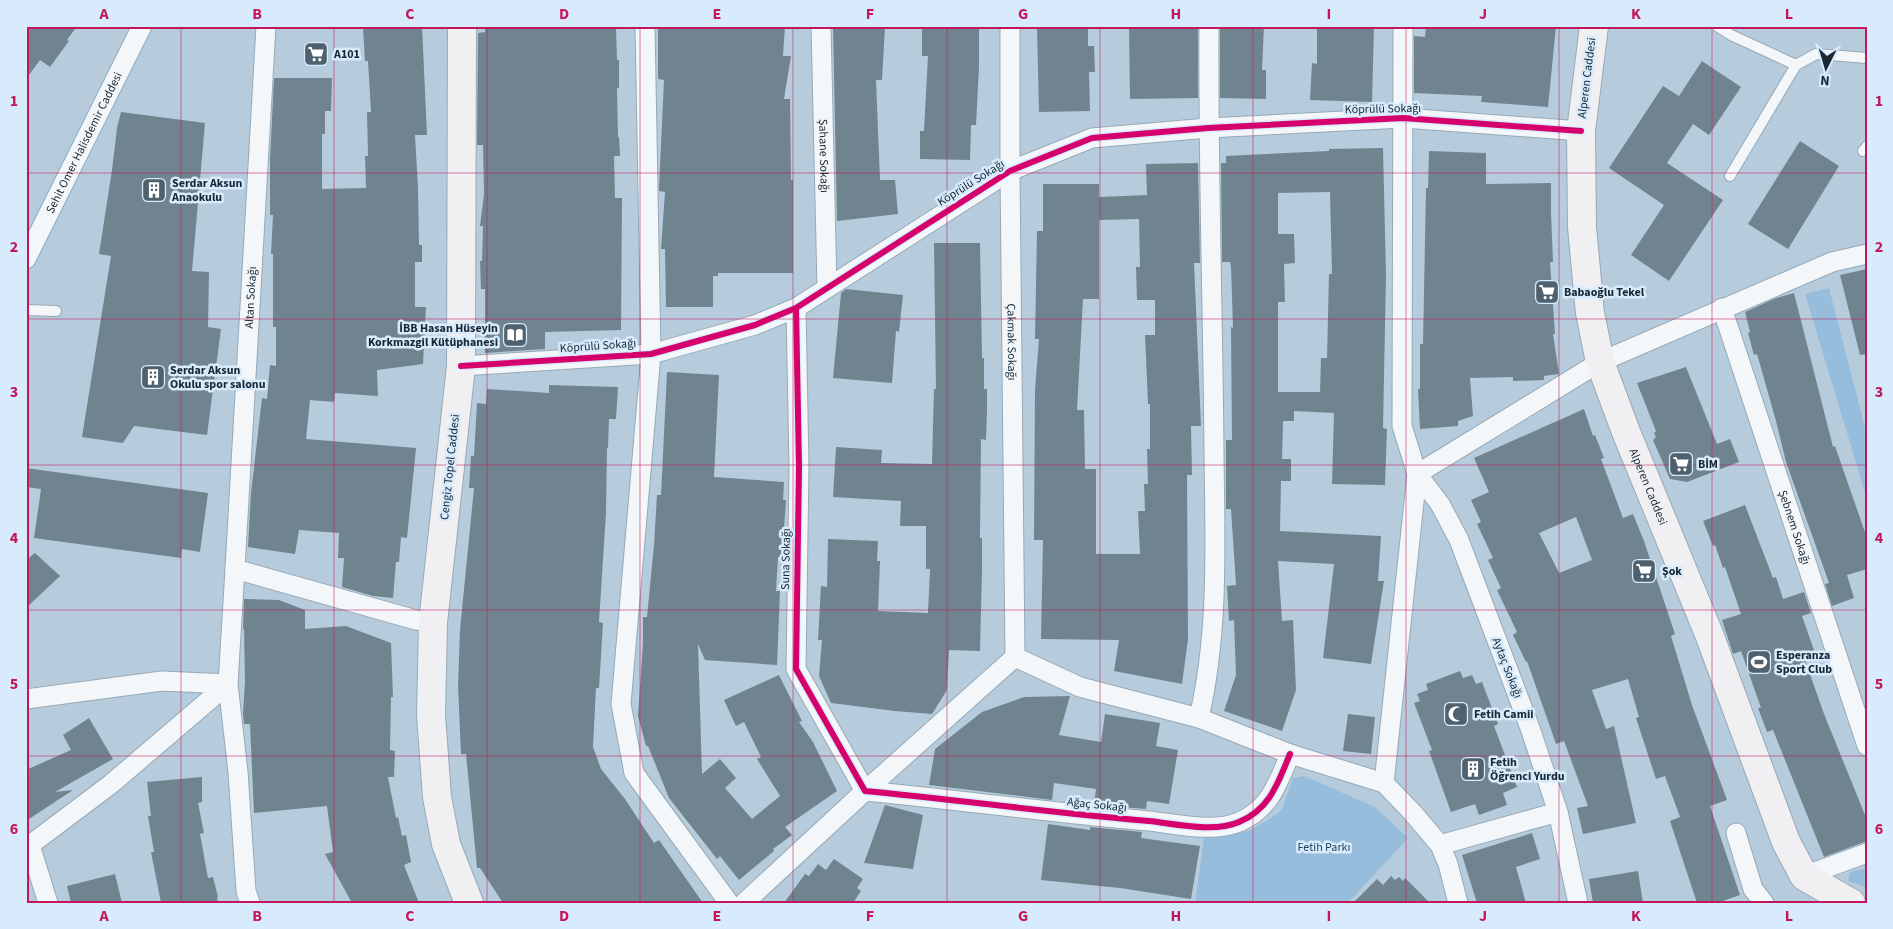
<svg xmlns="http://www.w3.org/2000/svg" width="1893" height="929" viewBox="0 0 1893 929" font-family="'Source Sans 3',sans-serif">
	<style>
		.green { fill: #97bddc }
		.building { fill: #70848f; fill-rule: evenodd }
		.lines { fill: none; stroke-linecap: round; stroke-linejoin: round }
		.lane-casing { stroke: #97a9b6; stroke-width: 12 }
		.street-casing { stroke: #97a9b6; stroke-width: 21 }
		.secondary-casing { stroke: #97a9b6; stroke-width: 30 }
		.lane { stroke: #f4f7fa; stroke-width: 10 }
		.street { stroke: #f4f7fa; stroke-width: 19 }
		.secondary { stroke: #f0f0f3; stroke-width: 28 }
		.cycleway-casing { stroke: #d8ebfc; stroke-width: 9 }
		.cycleway { stroke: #d6006c; stroke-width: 6 }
		.grid { fill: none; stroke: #c2185b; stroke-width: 1; stroke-opacity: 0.55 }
		.labels { text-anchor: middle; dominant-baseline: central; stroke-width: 5; stroke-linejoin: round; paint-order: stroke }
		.poi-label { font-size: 12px; font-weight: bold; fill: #182733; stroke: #d8ebfc; text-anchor: start }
		.street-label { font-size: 12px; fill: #182733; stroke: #d8ebfc }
		.park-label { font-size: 12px; fill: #1c3e58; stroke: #d8ebfc }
		.neatline { fill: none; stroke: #c2185b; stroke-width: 2 }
		.grid-label { font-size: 16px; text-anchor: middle; font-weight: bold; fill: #c2185b }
	</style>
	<rect width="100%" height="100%" fill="#b6ccdd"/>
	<!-- green -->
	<path class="green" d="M1829,288L1867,435V499L1805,294Z
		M1304,776L1375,807L1408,838L1348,903H1195L1204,838L1219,832L1249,831L1266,821L1282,810L1293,778Z
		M1867,868V888L1848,881L1850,872Z"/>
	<!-- building -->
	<path class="building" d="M26,26H77L67,40L69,41L50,67L40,60L26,79Z
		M422,26L427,135H415L418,188L419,245H422V262H415V307H426L423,364L377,370L378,396L335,393L334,402L310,400L306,439L416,448L407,538L401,537L399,562H396L393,598L373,596L342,587L344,558H338L339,533L299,530L295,554L248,547L251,493L262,398L267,399L270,365L276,366V327H273V254H271L273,215H270V160L274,78H332L331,111H325V134H322V189L366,188L365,156H368L367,112H371L368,61H365L363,27Z
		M485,26H616L617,60H619V88H617L618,137H619L620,156H614L615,198H622L621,330L545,332V349L485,353V289H481L480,261H482L483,226H480L484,194L483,145H477L478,33L485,32Z
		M658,26H785L783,56H791L784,99H790L791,180H793V273H718V276H713V307H666L665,249H661L665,192L659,191V188L664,80L658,79Z
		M833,26H885L882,80H876L880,180H895L898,214L837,221Z
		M922,26H979V67L976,125H971L970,160L920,159V131H924L928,56H922Z
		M1037,26H1088V46H1094L1095,72H1089L1090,111L1039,112Z
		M1129,26H1198V98L1130,99Z
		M1220,26H1264L1262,70H1266V99L1220,98Z
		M1317,26H1374L1372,102L1310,100L1312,63L1317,64Z
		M1426,26H1556L1548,107L1481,102L1482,96L1414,93V36L1425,37Z
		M1702,61L1741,87L1709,135L1693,124L1667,163L1723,200L1669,281L1631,255L1664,205L1609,168L1663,86L1679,96Z
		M121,112L205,123L192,271L209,272L208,327L221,329L207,435L134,426L123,443L82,437L111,256L99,254L112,170L117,128Z
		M1800,141L1839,166L1788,249L1748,224Z
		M1383,148L1386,275L1383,428L1387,429L1385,485L1332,484L1334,413L1294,411V421H1283L1282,459H1291V481H1281L1280,531L1381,536L1378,581H1384L1371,664L1323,658L1334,564L1278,561L1282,621L1293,620L1296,690L1282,731L1224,711L1236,675L1234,620L1229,621L1227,586L1236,585L1231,509H1226V440H1232L1231,327L1233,328L1231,266L1230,262H1222L1221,163H1226V156L1329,151V149ZM1330,192L1332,274H1329L1327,358H1321L1320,392H1278V302H1285L1284,264L1295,263L1294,234H1278V193Z
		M1429,151L1486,153V184L1551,183V213L1553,262H1550L1555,334H1553L1559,374L1544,376V380L1513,381V377L1470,378L1473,416L1458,421V426L1420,429L1418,389H1420V344H1423L1426,188H1428Z
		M1198,163L1200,263H1194L1201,426H1191L1192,475H1187L1188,639L1182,684L1114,671L1119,640L1041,639L1043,540H1034L1035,390L1039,339H1035L1037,231H1043V184H1099V197L1147,195L1146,164ZM1139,219L1140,267H1136L1137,300H1155V335H1145L1148,404H1150V449H1147L1148,484H1144L1145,511H1138L1140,554H1096V469H1085L1084,410H1077L1083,299H1099V220Z
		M934,243H980L982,358H984V389H987V412L986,440L981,439L980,538H982V570L980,651L949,650L947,690L932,714L895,711L831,703L819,676L822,640H818L821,586L827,587L828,539L878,541L877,561H880L878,611L928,613L930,569H926V526H900L901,501L833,497L836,447L882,450L881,463L932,464L934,389H936Z
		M1867,269V354L1860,355L1840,275Z
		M846,289L903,295L899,332L896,331L892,383L833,378L841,293Z
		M1794,293L1833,447L1835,446L1867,538V569L1847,575L1854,598L1832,606L1825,584L1829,583L1786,462L1776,421L1757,354L1754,355L1748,333L1750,332L1745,312L1776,298Z
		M1686,367L1717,444L1730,439L1739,462L1687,482L1670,479L1653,440L1656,437L1654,433L1656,431L1637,383Z
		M667,372L719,375L714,477L784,482L783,500H786L782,557H778L776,591H780L777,665L705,660L698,644L702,774L720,759L736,778L725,788L752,819L780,796L757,759L761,757L744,722L736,726L724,700L779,675L802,721L799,722L813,742L837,791L785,827L792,835L773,849L774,851L739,880L720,856L717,859L669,798L648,746H646L638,716L643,643V617H647L654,545L657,495H661Z
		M549,385L618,387L616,419H609L608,448H607L606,513L599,622L603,623L599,688H596L593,747L601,769L625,799L654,843L659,840L703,903H503L480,868H477L466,754H461L458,686L460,630L474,488H469L471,456H474L477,403L486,404L487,389L549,393Z
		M1584,409L1593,436L1595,435L1604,458L1601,459L1623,518L1633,514L1644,541L1675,634L1671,636L1692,705L1727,800L1710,806L1740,895L1717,903H1697L1670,821L1680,817L1665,776L1656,779L1636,718L1639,717L1628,679L1592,690L1606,729L1614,726L1636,823L1583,834L1577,808L1588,806L1564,741L1556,744L1527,661L1526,662L1513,635L1517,632L1497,590L1501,588L1488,560L1493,558L1477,524L1481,522L1471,500L1489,492L1474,458ZM1576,517L1592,560L1559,573L1539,533Z
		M26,468L208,493L200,552L182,549L181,558L34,538L41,489L26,487Z
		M1745,505L1773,578L1776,577L1783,599L1804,592L1811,613L1802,616L1816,656L1805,660L1824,714L1867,820V841L1824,857L1773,730L1767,732L1758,708H1761L1741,651L1733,654L1722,620L1741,614L1725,567L1723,568L1715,545L1713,546L1703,521Z
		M35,553L60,576L26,608V560Z
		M244,599L279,600L305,610V629L346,626L391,643L393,697H391L390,750L395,751L394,777H388L396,818L398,817L402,836L406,835L411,862L404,865L419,903H352L325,854L333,852L327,806L254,813L250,724H244L243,714L245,682L244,629H243Z
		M1460,671L1463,678L1472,675L1476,684L1482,682L1498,724L1494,726L1517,787L1503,793L1507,805L1479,815L1475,804L1451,812L1429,751L1432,750L1414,703L1420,701L1417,694L1428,690L1426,684Z
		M1070,696L1059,735L1101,742L1105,714L1160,723L1156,746L1178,750L1169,804L1147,801L1146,809L1094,805L1096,789L1054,783L1052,800L929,785L935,749L982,712L1024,697Z
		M1348,714L1375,717L1371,754L1343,751Z
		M89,718L113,759L55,792L73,790L26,821V770L71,750L63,735Z
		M202,777V802L198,803L204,833L200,834L208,878L213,877L218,897H217L218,903H161L151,852H154L148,816H151L147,782Z
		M885,805L923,815L913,869L864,863Z
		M1048,824L1090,830V827L1142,832L1141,838L1200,846L1191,899L1120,888L1041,880Z
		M1532,833L1540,859L1516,867L1526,903H1477L1462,855Z
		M834,859L863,879L857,888L861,891L853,903H784L805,874L809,876L818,864L826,870Z
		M1638,871L1643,903H1593L1589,879Z
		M115,874L122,903H71L67,886Z
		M1391,876L1395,880L1399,877L1403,881L1405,878L1430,903H1353L1377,879L1383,885Z"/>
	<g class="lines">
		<defs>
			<path id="lane" d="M1717,26L1731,35L1796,65L1816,54L1867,58
				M1863,151L1867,146
				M1730,176L1796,65
				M26,310L56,311"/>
			<g id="street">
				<path d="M645,26L651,354L621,704L634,773L729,903"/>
				<path id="s1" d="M821,26L827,287"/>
				<path id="s2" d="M1010,26V171L1015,657"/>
				<path id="s3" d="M26,259L142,26"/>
				<path d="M796,308L799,467L796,669L865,791C959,800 1054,813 1149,821C1176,824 1214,833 1239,822C1270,809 1278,783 1290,754"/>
				<path id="s4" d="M1722,308L1867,746"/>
				<path d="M461,366L651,354L755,325L796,308L1010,171L1092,138L1208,128L1403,118L1581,131"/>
				<path id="s5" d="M235,569L266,26"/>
				<path d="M26,699L162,681L228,684L111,784L26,848"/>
				<path d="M1199,718C1219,631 1215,544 1214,454C1213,312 1208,169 1209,26"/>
				<path d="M1384,783L1417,474L1402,426L1403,26"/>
				<path d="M1736,833L1753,889L1764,903"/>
				<path d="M30,845L48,903"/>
				<path d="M1440,845L1558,812"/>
				<path d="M1804,876L1867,853"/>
				<path d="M250,903L246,891L238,772L228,684L235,569L416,620L433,623"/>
				<path d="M744,903L865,791L1015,657L1080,687L1199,718L1290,754L1384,783L1412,812L1440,845L1448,864L1458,903"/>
				<path d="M1578,903L1558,812L1530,728L1459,540L1440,504L1417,474L1600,362L1832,262L1867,254"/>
			</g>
			<g id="secondary">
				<path d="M462,26L461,366L433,623L431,715L437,797L446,844L469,903"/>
				<path id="s6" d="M1594,26L1581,131L1582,227L1590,313L1600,362L1626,432L1709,634L1786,842L1804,876L1851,903"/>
			</g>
		</defs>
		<!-- lane casing -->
		<use href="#lane" class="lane-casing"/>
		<!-- street casing -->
		<use href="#street" class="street-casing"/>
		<!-- secondary casing -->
		<use href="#secondary" class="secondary-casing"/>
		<!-- lane -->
		<use href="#lane" class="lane"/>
		<!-- street -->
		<use href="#street" class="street"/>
		<!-- secondary -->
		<use href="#secondary" class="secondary"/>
		<defs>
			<path id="cycleway" d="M796,308L799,467L796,669L865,791C959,800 1054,813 1149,821C1176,824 1214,833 1239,822C1270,809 1278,783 1290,754
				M461,366L651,354L755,325L796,308L1010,171L1092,138L1208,128L1403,118L1581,131"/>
		</defs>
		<!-- cycleway casing -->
		<use href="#cycleway" class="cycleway-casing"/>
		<!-- cycleway -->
		<use href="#cycleway" class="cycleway"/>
	</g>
	<!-- grid -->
	<path class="grid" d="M181,26V903M334,26V903M487,26V903M640,26V903M793,26V903M947,26V903M1100,26V903M1253,26V903M1406,26V903M1559,26V903M1712,26V903M26,173H1867M26,319H1867M26,465H1867M26,610H1867M26,756H1867"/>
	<!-- icons -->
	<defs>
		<symbol id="supermarket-square" viewBox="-11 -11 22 22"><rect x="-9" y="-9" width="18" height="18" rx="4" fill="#4f616e" stroke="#d8ebfc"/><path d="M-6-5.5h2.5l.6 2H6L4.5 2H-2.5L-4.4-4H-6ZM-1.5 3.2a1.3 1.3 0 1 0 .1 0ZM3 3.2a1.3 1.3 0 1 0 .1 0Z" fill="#fff"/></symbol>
		<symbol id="building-square" viewBox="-11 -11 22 22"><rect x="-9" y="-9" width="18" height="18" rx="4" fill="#4f616e" stroke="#d8ebfc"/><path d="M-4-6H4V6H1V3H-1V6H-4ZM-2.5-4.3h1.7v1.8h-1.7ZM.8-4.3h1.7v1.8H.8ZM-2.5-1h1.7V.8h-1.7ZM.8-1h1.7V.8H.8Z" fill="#fff"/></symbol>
		<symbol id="library-square" viewBox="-11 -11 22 22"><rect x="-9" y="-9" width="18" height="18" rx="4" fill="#4f616e" stroke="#d8ebfc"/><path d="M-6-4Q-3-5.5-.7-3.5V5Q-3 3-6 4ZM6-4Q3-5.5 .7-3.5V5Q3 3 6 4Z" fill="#fff"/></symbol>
		<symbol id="stadium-square" viewBox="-11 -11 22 22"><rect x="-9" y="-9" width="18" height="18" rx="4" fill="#4f616e" stroke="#d8ebfc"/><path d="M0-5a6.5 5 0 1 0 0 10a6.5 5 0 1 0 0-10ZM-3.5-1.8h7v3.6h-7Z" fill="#fff"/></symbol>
		<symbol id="mosque-square" viewBox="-11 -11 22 22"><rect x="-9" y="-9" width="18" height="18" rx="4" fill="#4f616e" stroke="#d8ebfc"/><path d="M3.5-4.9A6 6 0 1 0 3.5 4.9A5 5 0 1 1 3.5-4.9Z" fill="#fff"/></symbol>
	</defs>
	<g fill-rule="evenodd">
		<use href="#supermarket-square" x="302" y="40" width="28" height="28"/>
		<use href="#building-square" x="140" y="176" width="28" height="28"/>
		<use href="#supermarket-square" x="1533" y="278" width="28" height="28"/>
		<use href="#library-square" x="501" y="321" width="28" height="28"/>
		<use href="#building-square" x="139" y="363" width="28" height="28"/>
		<use href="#supermarket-square" x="1667" y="450" width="28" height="28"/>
		<use href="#supermarket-square" x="1630" y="557" width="28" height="28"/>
		<use href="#stadium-square" x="1745" y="648" width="28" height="28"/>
		<use href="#mosque-square" x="1442" y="700" width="28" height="28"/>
		<use href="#building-square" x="1459" y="755" width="28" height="28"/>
	</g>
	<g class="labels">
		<!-- poi labels -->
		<g class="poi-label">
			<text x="334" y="54">A101</text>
			<text x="172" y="183">Serdar Aksun<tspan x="172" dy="14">Anaokulu</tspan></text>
			<text x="1564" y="292">Babaoğlu Tekel</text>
			<text x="498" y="328" text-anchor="end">İBB Hasan Hüseyin<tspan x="498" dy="14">Korkmazgil Kütüphanesi</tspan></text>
			<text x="170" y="370">Serdar Aksun<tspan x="170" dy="14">Okulu spor salonu</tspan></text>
			<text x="1698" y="464">BİM</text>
			<text x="1662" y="571">Şok</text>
			<text x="1776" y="655">Esperanza<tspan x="1776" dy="14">Sport Club</tspan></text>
			<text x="1474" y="714">Fetih Camii</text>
			<text x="1490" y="762">Fetih<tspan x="1490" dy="14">Öğrenci Yurdu</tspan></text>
		</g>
		<!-- street labels -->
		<g class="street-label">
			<text transform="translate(1587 78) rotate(-83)">Alperen Caddesi</text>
			<text transform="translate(1383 109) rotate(-1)">Köprülü Sokağı</text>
			<text stroke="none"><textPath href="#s3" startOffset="130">Sehit Omer Halisdemir Caddesi</textPath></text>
			<text stroke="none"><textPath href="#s1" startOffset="130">Şahane Sokağı</textPath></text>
			<text transform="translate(971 183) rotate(-32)">Köprülü Sokağı</text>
			<text stroke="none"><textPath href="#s5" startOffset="272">Altan Sokağı</textPath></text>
			<text stroke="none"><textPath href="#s2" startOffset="316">Çakmak Sokağı</textPath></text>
			<text transform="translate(598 346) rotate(-4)">Köprülü Sokağı</text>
			<text transform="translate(450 467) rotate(-84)">Cengiz Topel Caddesi</text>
			<text stroke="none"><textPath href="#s6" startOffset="472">Alperen Caddesi</textPath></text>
			<text stroke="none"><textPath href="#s4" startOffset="231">Şebnem Sokağı</textPath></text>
			<text transform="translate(786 559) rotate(-89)">Suna Sokağı</text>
			<text transform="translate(1507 668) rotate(69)">Aytaç Sokağı</text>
			<text transform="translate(1097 805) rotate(6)">Ağaç Sokağı</text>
		</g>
		<!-- park labels -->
		<g class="park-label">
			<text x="1324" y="847">Fetih Parkı</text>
		</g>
	</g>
	<!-- border -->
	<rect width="1893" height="929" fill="none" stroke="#d8ebfc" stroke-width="55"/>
	<!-- north arrow -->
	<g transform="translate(1826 68) rotate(185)" stroke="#d8ebfc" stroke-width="4" paint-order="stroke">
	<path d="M0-4L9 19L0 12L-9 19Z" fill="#182733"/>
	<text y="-8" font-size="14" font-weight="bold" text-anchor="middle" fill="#182733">N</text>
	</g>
	<rect x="28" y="28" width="1838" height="874" class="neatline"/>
	<g class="grid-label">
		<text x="104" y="19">A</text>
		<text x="257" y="19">B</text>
		<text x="410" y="19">C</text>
		<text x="564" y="19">D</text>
		<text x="717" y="19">E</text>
		<text x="870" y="19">F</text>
		<text x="1023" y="19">G</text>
		<text x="1176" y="19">H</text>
		<text x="1329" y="19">I</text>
		<text x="1483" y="19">J</text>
		<text x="1636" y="19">K</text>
		<text x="1789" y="19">L</text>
		<text x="14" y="106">1</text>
		<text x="1879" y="106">1</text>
		<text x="14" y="252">2</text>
		<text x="1879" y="252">2</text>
		<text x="14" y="397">3</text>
		<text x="1879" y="397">3</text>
		<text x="14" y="543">4</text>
		<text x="1879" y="543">4</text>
		<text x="14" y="689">5</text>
		<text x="1879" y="689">5</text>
		<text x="14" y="834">6</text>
		<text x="1879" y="834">6</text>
		<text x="104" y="921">A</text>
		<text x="257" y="921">B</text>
		<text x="410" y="921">C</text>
		<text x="564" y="921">D</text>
		<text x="717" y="921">E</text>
		<text x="870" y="921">F</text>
		<text x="1023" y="921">G</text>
		<text x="1176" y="921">H</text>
		<text x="1329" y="921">I</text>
		<text x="1483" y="921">J</text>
		<text x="1636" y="921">K</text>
		<text x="1789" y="921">L</text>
	</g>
</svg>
